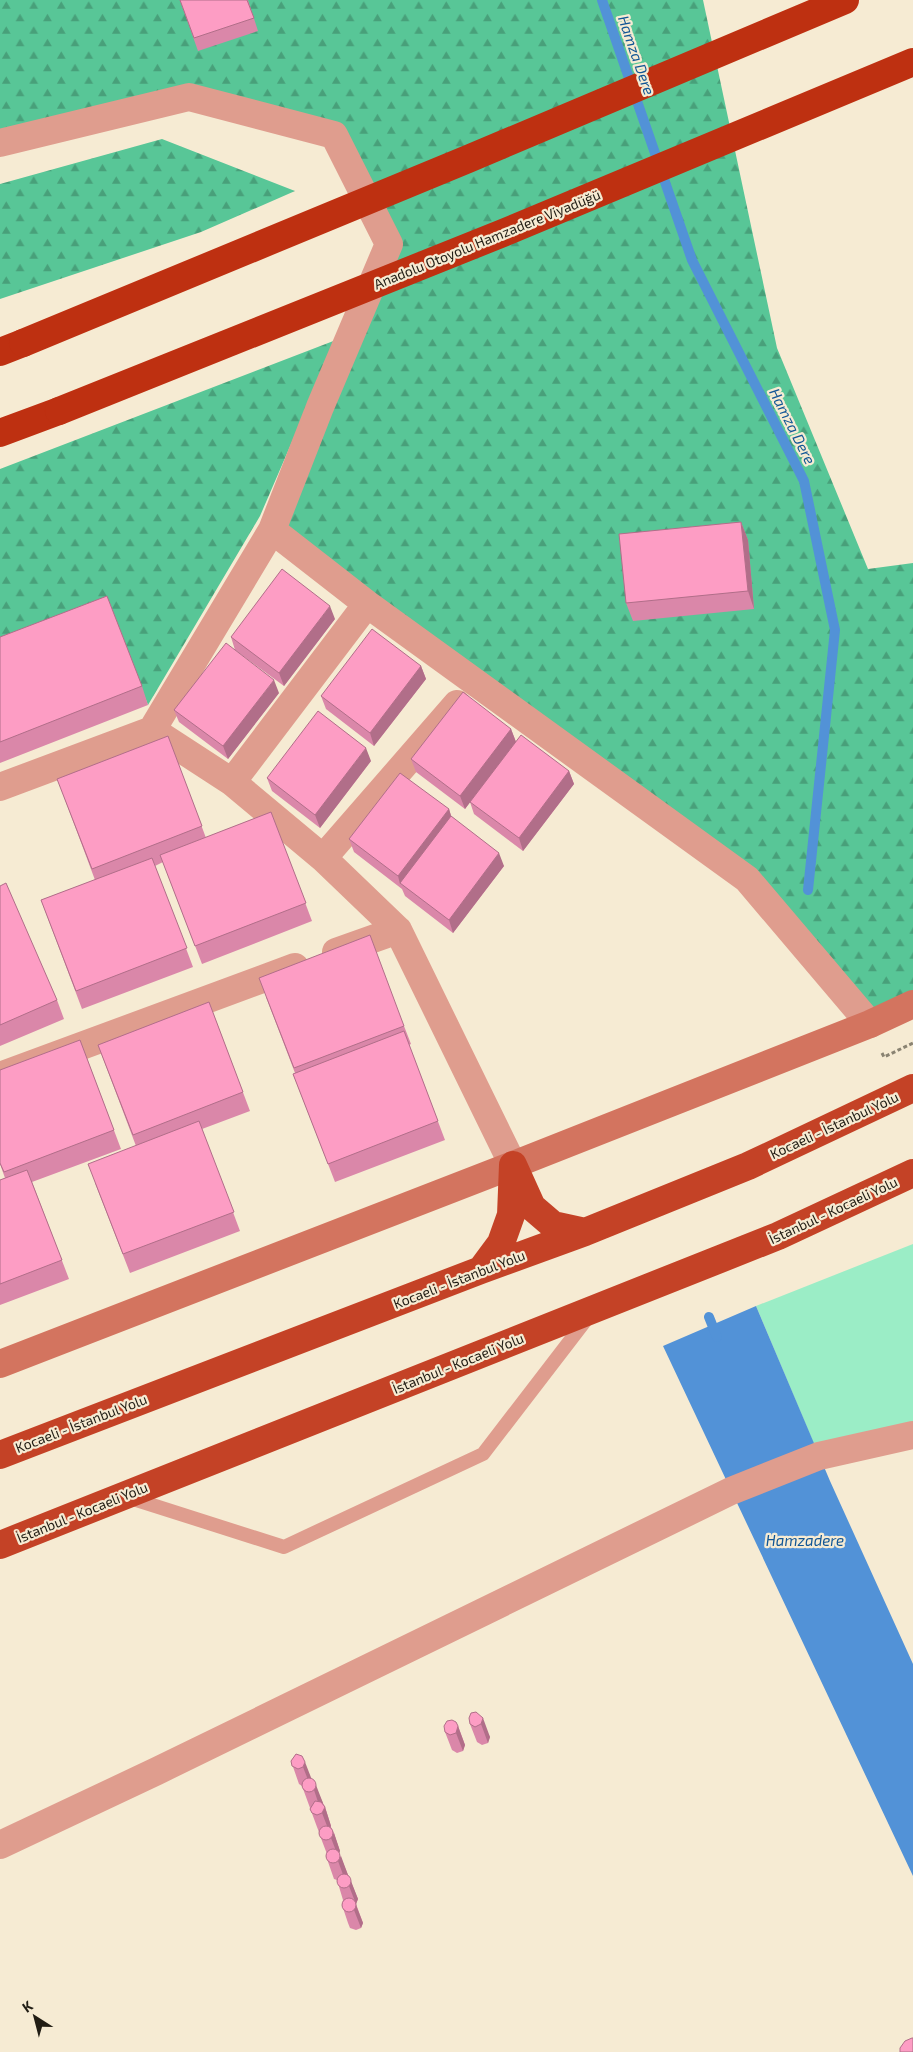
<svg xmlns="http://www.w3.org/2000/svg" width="913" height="2052" viewBox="0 0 913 2052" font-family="'Exo 2',sans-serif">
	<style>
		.grass { fill: #9bedc6 }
		.forest { fill: url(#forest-firs) }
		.water { fill: #5292d7 }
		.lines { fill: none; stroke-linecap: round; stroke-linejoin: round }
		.stream { stroke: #5292d7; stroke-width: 10 }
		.path { stroke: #8a8372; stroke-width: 3; stroke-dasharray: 4 2.5; stroke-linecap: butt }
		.service { stroke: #df9d8e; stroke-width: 14 }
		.minor { stroke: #df9d8e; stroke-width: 28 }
		.secondary { stroke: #d3745f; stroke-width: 28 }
		.trunk { stroke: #c44226; stroke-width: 28 }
		.motorway { stroke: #be3011; stroke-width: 28 }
		.motorway-bridge { stroke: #be3011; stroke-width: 28 }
		.wall { fill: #da87a9 }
		.shaded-wall { fill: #b16e89 }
		.building { fill: #fd9dc4; stroke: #b16e89 }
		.labels { text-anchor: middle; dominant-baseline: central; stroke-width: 4.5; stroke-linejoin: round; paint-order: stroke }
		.street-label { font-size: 14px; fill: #211d14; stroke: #f6ebd3 }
		.water-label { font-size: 15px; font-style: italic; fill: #125695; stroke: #f6ebd3 }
	</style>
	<defs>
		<pattern id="forest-firs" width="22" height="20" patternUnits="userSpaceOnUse" patternTransform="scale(1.25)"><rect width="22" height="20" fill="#58c697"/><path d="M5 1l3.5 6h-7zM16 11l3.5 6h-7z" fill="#48a07a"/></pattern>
	</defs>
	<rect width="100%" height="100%" fill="#f6ebd3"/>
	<!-- grass -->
	<path class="grass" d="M913,1244V1430L819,1456L756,1306Z"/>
	<!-- forest -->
	<path class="forest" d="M0,0H703L777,348L868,569L913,563V1004L870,1024L747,879L272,530L389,244L334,135L189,97L0,143Z
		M162,139L295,191L201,232L0,299V184Z
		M336,340L260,516L148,705L113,615L0,658V469Z"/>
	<!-- water -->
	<path class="water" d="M756,1306L830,1481L913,1664V1876L663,1346Z"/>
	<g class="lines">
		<!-- stream -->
		<path class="stream" d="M602,0L692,260L804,481L835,630L808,890
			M709,1317L717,1337"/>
		<!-- path -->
		<path class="path" d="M882,1053L884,1057L913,1043"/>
		<!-- service -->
		<path class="service" d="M127,1497L284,1547L483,1454L589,1316"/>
		<!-- minor -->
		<path class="minor" d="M0,143L189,97L334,135L389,244L320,407L272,530
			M232,782L367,604
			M0,787L152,730
			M323,858L457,704
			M336,952L398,930
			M0,1076L295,967
			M513,1165L398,930L323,858L232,782L152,730L272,530L367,604L747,879L870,1024
			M0,1845L157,1771L731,1491L819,1456L913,1435"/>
		<!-- secondary -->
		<path class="secondary" d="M0,1364L513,1165L870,1024L913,1004"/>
		<!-- trunk -->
		<path class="trunk" d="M481,1270L501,1243L511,1215L513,1165L532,1207L553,1225L585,1232
			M0,1455L481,1270L585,1232L748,1166L913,1088
			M0,1545L778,1236L913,1173"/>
		<!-- motorway -->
		<path class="motorway" d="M0,352L23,343
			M0,433L59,411"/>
		<!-- motorway-bridge -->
		<path class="motorway-bridge" d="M23,343L468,159L845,0
			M59,411L503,233L913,62"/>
	</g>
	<!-- wall -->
	<path class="wall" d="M180,0H248L258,31L198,51Z
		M741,522L748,540L754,609L633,621L626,603Z
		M335,619L284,686L235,650L231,637Z
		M0,637L142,686L148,705L0,763Z
		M421,666L426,679L374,746L326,709L321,696Z
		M279,693L228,759L179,722L174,710Z
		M511,729L516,742L569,771L574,784L523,851L474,814L470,802L465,809L416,772L411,759Z
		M168,736L206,838L271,812L312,921L202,964L163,862L155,866L193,967L82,1009L41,900L95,880L64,797Z
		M371,761L320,828L272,791L267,778Z
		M449,809L451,816L504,866L453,933L405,896L402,889L354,852L349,839Z
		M0,886L57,1000L64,1019L0,1046Z
		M266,997L404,1026L411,1044L409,1045L445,1140L335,1182L293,1074L295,1073Z
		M209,1002L250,1111L202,1129L240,1231L130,1273L95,1183L136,1146L98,1045Z
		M80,1040L121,1149L32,1182L69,1279L0,1305V1180L5,1178L0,1164Z
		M476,1712L490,1737L488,1743L482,1745L477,1742L470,1724Z
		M458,1726L465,1745L463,1751L457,1753L452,1750L445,1732Z
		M296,1754L311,1779L325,1807L331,1826V1827L334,1833L340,1851L339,1853L358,1899L356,1904L363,1923L361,1928L356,1930L350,1928L348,1923L342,1905L343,1900L337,1880L334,1879L326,1856L327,1854L319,1833V1832L317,1827L302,1786L299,1784L291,1761Z"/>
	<!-- shaded-wall -->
	<path class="shaded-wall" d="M741,522L748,540L754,609L748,591Z
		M330,606L335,619L284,686L279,673Z
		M421,666L426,679L374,746L370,733Z
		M274,680L279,693L228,759L223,746Z
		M511,729L516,742L465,809L460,796Z
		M366,748L371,761L320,828L315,815Z
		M569,771L574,784L523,851L519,838Z
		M449,809L453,822L400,884L398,876Z
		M499,853L504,866L453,933L449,920Z
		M483,1718L490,1737L488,1743L481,1724Z
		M458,1726L465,1745L463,1751L456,1733Z
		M305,1762L312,1780L310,1785L303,1767Z
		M316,1785L323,1803L320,1808L314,1790Z
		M325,1807L331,1826L329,1831L322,1813Z
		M334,1833L340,1851L338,1856L331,1838Z
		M341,1856L348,1875L345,1880L338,1861Z
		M351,1881L358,1899L356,1904L349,1886Z
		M356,1905L363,1923L361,1928L354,1910Z"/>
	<!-- building -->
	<path class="building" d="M180,0H247L254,18L194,38Z
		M741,522L748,591L626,603L619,534Z
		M282,569L330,606L279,673L231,637Z
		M107,596L142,686L0,742V637Z
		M372,629L421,666L370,733L321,696Z
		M226,643L274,680L223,746L174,710Z
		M463,692L511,729L460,796L411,759Z
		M318,711L366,748L315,815L267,778Z
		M521,735L569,771L519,838L470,802Z
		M168,736L202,826L92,869L57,779Z
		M400,773L449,809L398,876L349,839Z
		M271,812L306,903L195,946L160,855Z
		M451,816L499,853L449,920L400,883Z
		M152,858L187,948L76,991L41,900Z
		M6,883L57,1000L0,1025V886Z
		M370,935L404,1026L294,1068L259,978Z
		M209,1002L243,1092L133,1135L98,1045Z
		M404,1031L438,1121L328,1164L293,1074Z
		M80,1040L114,1130L4,1172L0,1163V1070Z
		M199,1121L234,1212L123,1254L88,1164Z
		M27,1170L62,1260L0,1284V1180Z
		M476,1712L483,1718L481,1724L475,1727L470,1724L469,1718L471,1713Z
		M452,1720L456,1722L458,1726L456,1733L450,1735L445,1732L444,1726L447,1721Z
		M296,1754L302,1756L305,1762L303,1767L298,1769L292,1766L291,1761Z
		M302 1785a7 7 0 1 1 14 0a7 7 0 1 1-14 0Z
		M315,1801L321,1802L325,1807L322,1813L317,1815L312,1813L310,1809Z
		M319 1833a7 7 0 1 1 14 0a7 7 0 1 1-14 0Z
		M326 1856a7 7 0 1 1 14 0a7 7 0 1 1-14 0Z
		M337 1881a7 7 0 1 1 14 0a7 7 0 1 1-14 0Z
		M342 1905a7 7 0 1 1 14 0a7 7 0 1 1-14 0Z
		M912,2038H913V2052H900V2048L905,2041Z"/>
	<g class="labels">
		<!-- street labels -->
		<g class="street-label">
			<text transform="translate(487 239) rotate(-22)">Anadolu Otoyolu Hamzadere Viyadüğü</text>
			<text transform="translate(834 1125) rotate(-25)">Kocaeli - İstanbul Yolu</text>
			<text transform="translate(833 1210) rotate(-25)">İstanbul - Kocaeli Yolu</text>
			<text transform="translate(459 1279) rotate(-21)">Kocaeli - İstanbul Yolu</text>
			<text transform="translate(458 1363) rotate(-22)">İstanbul - Kocaeli Yolu</text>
			<text transform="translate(81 1423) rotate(-21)">Kocaeli - İstanbul Yolu</text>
			<text transform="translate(82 1512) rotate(-22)">İstanbul - Kocaeli Yolu</text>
		</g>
		<!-- water labels -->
		<g class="water-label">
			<text transform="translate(637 55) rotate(71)">Hamza Dere</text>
			<text transform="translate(793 426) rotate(63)">Hamza Dere</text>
			<text x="805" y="1540">Hamzadere</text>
		</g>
	</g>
	<!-- north arrow -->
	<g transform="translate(35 2017) rotate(324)" stroke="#f6ebd3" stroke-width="4" paint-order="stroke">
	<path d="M0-4L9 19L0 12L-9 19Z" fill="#211d14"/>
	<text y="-8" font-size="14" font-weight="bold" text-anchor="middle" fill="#211d14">K</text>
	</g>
</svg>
